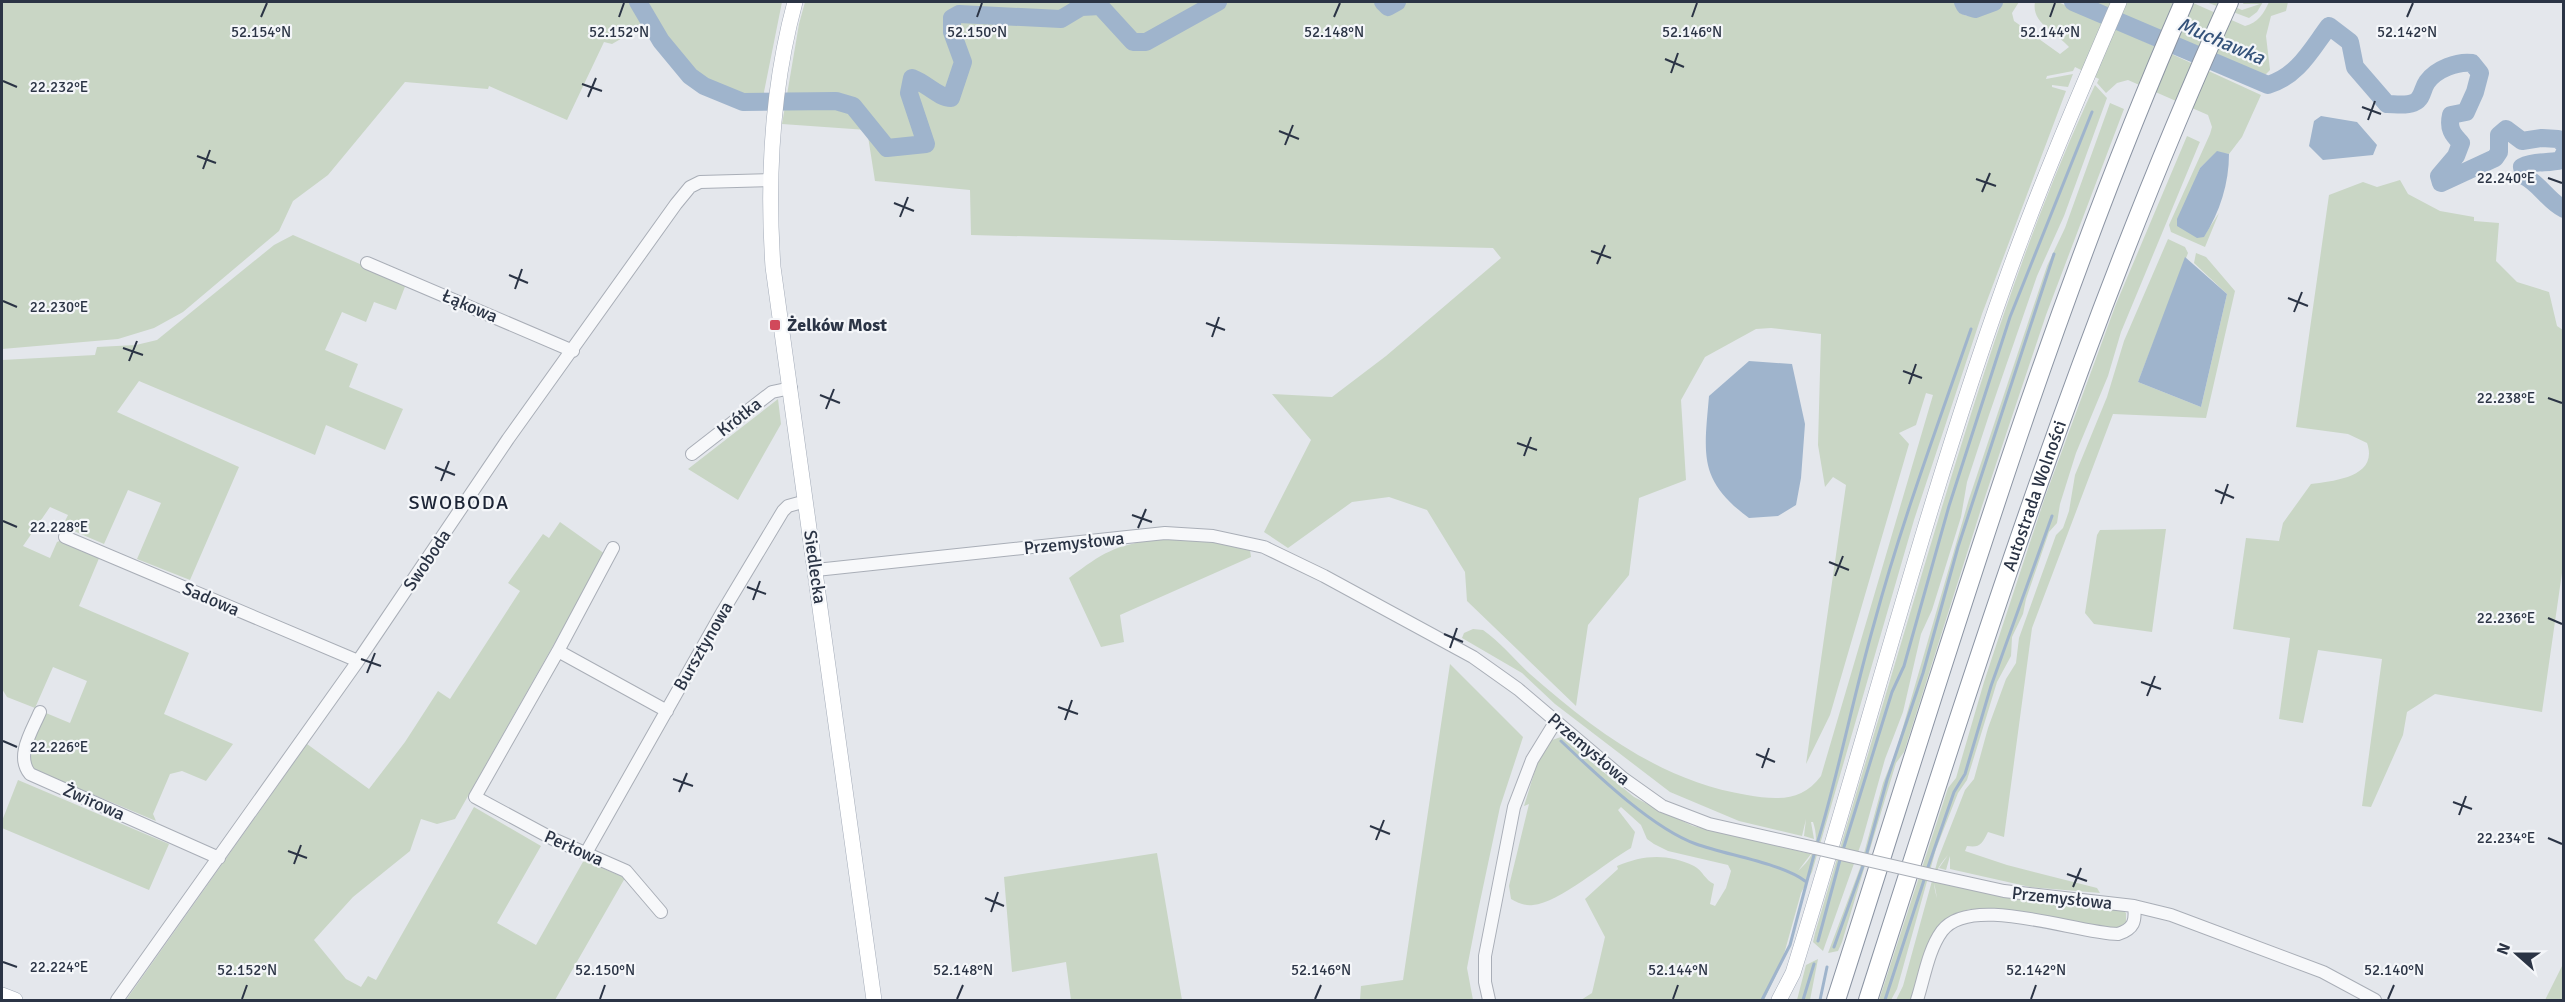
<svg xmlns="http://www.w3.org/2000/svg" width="2565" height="1002" viewBox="0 0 2565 1002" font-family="Signika,sans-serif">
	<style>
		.green { fill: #c9d6c5 }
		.water { fill: #9fb4cc }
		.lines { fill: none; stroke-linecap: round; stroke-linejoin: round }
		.stream { stroke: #9fb4cc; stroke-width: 3 }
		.river { stroke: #9fb4cc; stroke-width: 18 }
		.minor-casing { stroke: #a9aeb7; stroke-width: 14 }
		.major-casing { stroke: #a3abb8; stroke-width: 16 }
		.highway-casing { stroke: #8b94a3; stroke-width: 20 }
		.minor { stroke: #f7f8fa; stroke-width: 12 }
		.major { stroke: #fff; stroke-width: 15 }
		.highway { stroke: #fff; stroke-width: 18 }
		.minor-bridge-casing { stroke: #a9aeb7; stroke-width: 14; stroke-linecap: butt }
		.minor-bridge { stroke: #f7f8fa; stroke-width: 12 }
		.ticks { fill: none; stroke: #2b3445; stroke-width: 2 }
		.poi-dot { fill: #d1495b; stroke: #f4f6f9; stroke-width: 2 }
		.labels { text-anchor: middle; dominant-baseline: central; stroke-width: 4.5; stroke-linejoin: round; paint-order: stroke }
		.street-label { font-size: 18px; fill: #2b3445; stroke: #f4f6f9 }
		.poi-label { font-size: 18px; font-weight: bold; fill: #2b3445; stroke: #f4f6f9; text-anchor: start }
		.water-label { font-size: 20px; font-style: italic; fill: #34527a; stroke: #f4f6f9 }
		.neighbourhood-label { font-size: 20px; letter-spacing: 1.5px; fill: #1d2536; stroke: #f4f6f9 }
		.ticks-label { font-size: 15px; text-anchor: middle; fill: #2b3445; stroke: #f4f6f9; stroke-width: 4.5; stroke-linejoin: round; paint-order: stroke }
	</style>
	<rect width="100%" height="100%" fill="#e4e7ec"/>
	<!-- green -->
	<path class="green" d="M2,2H782L764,92L766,98C706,89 689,74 657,24L638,29L612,44L604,42L567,120L489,86L488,89L405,82L328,175L293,201L279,231L183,312L154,328L118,339L2,349Z
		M805,2H1957C1962,31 1988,7 2000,2C2004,0 2014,2 2019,2L2012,13L2014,21L2060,54L2069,47C2056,32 2031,23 2035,2H2058L2261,95L2242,137L2229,154L2217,152L2200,168L2189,195L2204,236L2219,213L2205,247L2171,232L2169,225L2210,134L2212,127L2208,115L2128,80L2117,83L2106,93L2097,83L2099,79L2075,67L2073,71L2047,76L2046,79L2073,74L2068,87L2052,85V87L2066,91L1982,314L1914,520L1812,872L1801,893L1781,965L1764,1000H1581L1592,993L1605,937L1585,899L1618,869L1617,866C1643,855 1667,853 1694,866C1703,871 1705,880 1714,884L1710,904L1715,906L1726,888L1731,871L1728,865L1668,851L1654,844L1647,839L1641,825L1621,807L1618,810L1635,832L1631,848C1606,862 1559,903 1533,905C1525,906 1518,903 1511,899L1509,886L1529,804L1524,806L1537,764L1552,740L1561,737L1634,797L1661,811L1693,826L1811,854L1798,871C1814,856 1820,843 1813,822H1811L1814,839L1804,836L1806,819L1802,836L1739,821L1670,792L1555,704L1522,673L1462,638L1464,633L1473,629L1483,630C1501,643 1514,659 1530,674C1594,730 1661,781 1747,795C1776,800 1802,802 1821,776L1933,395L1926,393L1916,425L1899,433L1909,444L1830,715L1806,764L1846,485L1833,477L1825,487L1818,445L1821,334L1771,328L1756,329L1705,357L1681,400L1686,480L1639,498L1629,575L1588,625L1576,706L1467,601L1465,572L1427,510L1389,497L1352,502L1288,548L1264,532L1311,440L1272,394L1332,397L1386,356L1501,258L1493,248L971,235L970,190L875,181L867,130L782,124L799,24Z
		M2093,2H2191L2245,26C2258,23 2264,13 2269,2H2288L2286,11L2271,16L2266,36L2270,70L2264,76Z
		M2206,2H2223L2242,10L2260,4H2243L2244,2H2263L2257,12L2249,18Z
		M2095,85L2107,98L2064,216L2037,276L1989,415L1967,482L1961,517L1932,610L1921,634L1903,712L1885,759L1862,841L1823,951L1813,942L1815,933C1857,791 1899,649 1942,507C1986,364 2031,221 2095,85Z
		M2110,103L2124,109L2046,315L1982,506L1904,752L1896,763L1842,942L1838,951L1828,953L1860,868L1883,783L1896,751L1969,499L2047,266L2065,228Z
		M2187,136L2200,142L2199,144L2121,332L2108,376L2076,453L2060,504L2057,523L2049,532L2026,599L2023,614L2012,637L2011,656L1997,682L1967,780L1958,793L1936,849L1897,989L1891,1000H1879L1948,788L1956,778L1984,682L2045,497L2116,304Z
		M2400,180L2408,194L2440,211L2474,217V221L2499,223L2496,261L2517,282L2549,292L2557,326L2563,330L2564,559L2542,712L2435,694L2407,712L2403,735L2371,807L2362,806L2382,659L2318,650L2303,723L2279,719L2290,638L2233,629L2246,538L2279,541L2283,523L2311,484C2334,481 2379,477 2367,443L2348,434L2296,427L2329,195L2363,182L2377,187Z
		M293,235L406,284L396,310L374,302L366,322L342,312L325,350L358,364L349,387L403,409L385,450L326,425L315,455L139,381L117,412L239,467L190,580L137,559L161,503L128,490L104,544L67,528L64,523L68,515L50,507L23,546L50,558L57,542L62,540L100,556L79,606L189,653L164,714L233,744L206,781L182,771L170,774L153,814L156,821L28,767L26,759L46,713L70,723L87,681L53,667L35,708L7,697L2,689V360L95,355L97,347L136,345L157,340L274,245Z
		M2168,239L2185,247L2188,253L2138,382L2201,407L2227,294L2194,263L2196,253L2206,257L2235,291L2206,418L2113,414L2032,628L2004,837L1988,832C1982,844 1980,848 1967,846L1965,851L2007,865L2097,888L2100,893L2030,887L1950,869V856L1946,870L1939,868L1948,855C1935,870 1931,879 1937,898L1934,882L2013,898L2120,908L2126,913V924L2122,928H2112L2021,914L1970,909L1954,914L1941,924L1936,933L1912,1000H1896L1903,986L1938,859L1965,790L1974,779L1988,728L2006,679L2016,663L2019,638L2056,535L2063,528L2069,511L2075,475L2107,397L2124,341Z
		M778,399L781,424L738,500L688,469Z
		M560,522L605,554L455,819L437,824L421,819L410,851L353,897L314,940L346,979L361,987L368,976L376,980L474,807L541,846L497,923L536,945L584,860L625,878L555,1000H126L307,744L369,789L405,742L438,691L450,699L520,591L508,583L543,534L549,538Z
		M2166,529L2152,632L2094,624L2085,613L2097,535L2100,530Z
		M1157,539L1209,541L1250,550L1251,557L1120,615L1124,642L1101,647L1069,578C1104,552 1113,546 1157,539Z
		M1450,664L1523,737L1500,807L1478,911L1467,968L1473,1000H1360L1361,986L1403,980Z
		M18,780L169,844L149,890L2,828V821Z
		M1157,853L1182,1000H1071L1066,962L1012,972L1004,877Z
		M1818,959L1810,1000H1797L1806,965Z
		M2563,964V1000H2545Z"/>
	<!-- water -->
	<path class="water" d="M2321,116L2357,122L2377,145L2373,155L2323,160L2309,146L2314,121Z
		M2217,151L2229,154C2229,183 2220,212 2204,237L2197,238L2177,226V219L2200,168Z
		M2185,257L2227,294L2201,407L2138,382Z
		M1749,361L1792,364L1805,424L1801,478L1796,505L1778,516L1749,518C1698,480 1704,455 1709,396Z"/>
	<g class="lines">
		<!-- stream -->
		<path class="stream" d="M1561,741C1596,774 1652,828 1696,844C1726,855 1781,863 1805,881
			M1817,844C1839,772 1853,697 1874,624C1901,524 1937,427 1971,329
			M1843,850L1892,692L1904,666L1949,506L2010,317L2092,112
			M1866,856L1887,780L1923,673L1958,547L2054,254
			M1927,870L1954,792L1965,774L1991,686L2052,516
			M1818,941L1841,856
			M1834,947L1864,863
			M1762,1000L1790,945L1815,851
			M1803,1000L1814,964
			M1820,1000L1827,967
			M1885,1000L1925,877"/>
		<!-- river -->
		<path class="river" d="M638,2L661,41L690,76L704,86L743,102L836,101L853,106L887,148L926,144L909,93L912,78C926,83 939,98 951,98L963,62L952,32V18L959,14L1061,19L1081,7L1100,6L1133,42H1146L1218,2
			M1383,2L1388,7L1397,2
			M1963,2L1965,6L1975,9L1994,2
			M2073,2L2268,85C2298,76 2311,50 2329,26L2350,42L2355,67L2387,104C2395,104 2408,106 2415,102C2423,98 2422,89 2427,82C2436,69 2458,61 2472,63L2480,73L2475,92L2466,112L2451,115C2448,128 2452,134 2461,143L2456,156L2439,176L2441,183L2495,158L2499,152V135L2506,129L2522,141L2542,138L2558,139L2564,144
			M2564,154L2561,160C2547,164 2535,160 2522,167L2524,176C2540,184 2548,201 2564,209"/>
		<defs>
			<path id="minor" d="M367,263L573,351
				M692,454L772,392L791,388
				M65,537L358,661
				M613,548L558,651L475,797L553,839L626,871L661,912
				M816,570L1165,533L1213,536L1264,547L1324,576L1473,657L1518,689L1624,779L1662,806L1709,824L1815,848
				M558,651L667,711
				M40,712C32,731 15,756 30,774L219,858
				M586,853L723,611L783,511L788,506L806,501
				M1936,876L2004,891L2134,906L2171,915L2323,972L2375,1000
				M117,1000L358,661L508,439L676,204L690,187L700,182L771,180
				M1489,1000L1485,982V956L1514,807L1532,760L1556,721
				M1917,1000C1924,979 1928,950 1942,931C1970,893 2075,933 2118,934C2134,929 2136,921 2134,906"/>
			<path id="major" d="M795,2C772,87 767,179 773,267L874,1000
				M2,995L15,1000
				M1779,1000L1793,973C1865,743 1924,510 2005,283C2039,187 2079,95 2119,2"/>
			<g id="highway">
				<path d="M1836,1000C1944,665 2043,325 2184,2"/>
				<path id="s1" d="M1868,1000C1976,663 2083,325 2229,2"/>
			</g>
		</defs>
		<!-- minor casing -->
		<use href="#minor" class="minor-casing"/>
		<!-- major casing -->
		<use href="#major" class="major-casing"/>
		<!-- highway casing -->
		<use href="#highway" class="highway-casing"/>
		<!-- minor -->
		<use href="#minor" class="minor"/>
		<!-- major -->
		<use href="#major" class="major"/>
		<!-- highway -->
		<use href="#highway" class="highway"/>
		<defs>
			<path id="minor-bridge" d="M1815,848L1936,876"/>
		</defs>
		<!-- minor-bridge casing -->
		<use href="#minor-bridge" class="minor-bridge-casing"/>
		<!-- minor-bridge -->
		<use href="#minor-bridge" class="minor-bridge"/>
	</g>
	<!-- ticks -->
	<path class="ticks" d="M261,17L267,3M619,17L624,3M977,17L982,3M1334,17L1340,3M1692,17L1697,3M2050,17L2055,3M2407,17L2413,3M1665,59L1684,67M1671,73L1678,53M3,81L17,87M582,84L602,91M588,97L596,78M2362,107L2381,114M2368,120L2375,101M1279,131L1299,139M1285,145L1293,125M197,156L216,163M203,169L210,150M2548,178L2562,183M1976,179L1996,186M1982,192L1990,173M894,203L914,211M900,217L908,197M1591,251L1611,258M1597,264L1605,245M509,275L528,283M515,289L522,269M2288,298L2308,306M3,301L17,307M2294,312L2302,292M1206,323L1225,330M1212,337L1219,317M123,348L143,355M129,361L137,341M1903,371L1922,378M1909,384L1916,364M820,395L840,403M2548,398L2562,403M826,409L834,389M1517,443L1537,450M1524,456L1531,437M435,467L455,475M441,481L449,461M2215,490L2234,498M2221,504L2228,484M1132,515L1152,522M3,521L17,527M1138,528L1146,509M1829,562L1849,570M1835,576L1843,556M747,587L766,594M753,600L760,581M2548,618L2562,624M1444,634L1463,642M1450,648L1457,628M361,659L381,666M367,673L375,653M2141,682L2161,689M2147,696L2155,676M1058,707L1078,714M1065,720L1072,700M3,741L17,747M1756,754L1775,762M1762,768L1769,748M673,779L693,786M679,792L687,773M2453,802L2472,809M2459,815L2466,796M1370,826L1390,834M2548,838L2562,844M1376,840L1384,820M288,851L307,858M294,864L301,845M2067,874L2087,881M2073,887L2081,868M985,898L1004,906M991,912L998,892M3,962L17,967M242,999L247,985M600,999L605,985M957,999L963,985M1315,999L1321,985M1673,999L1678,985M2031,999L2036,985M2388,999L2394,985"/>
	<!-- markers -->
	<rect class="poi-dot" x="769" y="319" width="12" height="12" rx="3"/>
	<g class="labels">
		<!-- street labels -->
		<g class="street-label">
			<text transform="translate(470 306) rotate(23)">Łąkowa</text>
			<text transform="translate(739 417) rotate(-38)">Krótka</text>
			<text stroke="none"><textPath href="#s1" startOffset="531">Autostrada Wolności</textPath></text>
			<text transform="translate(1074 543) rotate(-6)">Przemysłowa</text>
			<text transform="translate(427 560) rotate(-56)">Swoboda</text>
			<text transform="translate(815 567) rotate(82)">Siedlecka</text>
			<text transform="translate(211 599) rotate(23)">Sadowa</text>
			<text transform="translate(703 646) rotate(-60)">Bursztynowa</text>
			<text transform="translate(1589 749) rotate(40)">Przemysłowa</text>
			<text transform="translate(94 802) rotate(24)">Żwirowa</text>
			<text transform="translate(574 848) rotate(24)">Perłowa</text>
			<text transform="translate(2062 898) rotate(6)">Przemysłowa</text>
		</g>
		<!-- poi labels -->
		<g class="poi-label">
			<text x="787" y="325">Żelków Most</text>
		</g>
		<!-- water labels -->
		<g class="water-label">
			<text transform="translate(2221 41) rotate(23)">Muchawka</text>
		</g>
		<!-- neighbourhood labels -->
		<g class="neighbourhood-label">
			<text x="459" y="502">SWOBODA</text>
		</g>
	</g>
	<g class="ticks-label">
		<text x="261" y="37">52.154°N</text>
		<text x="619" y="37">52.152°N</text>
		<text x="1334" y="37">52.148°N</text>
		<text x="1692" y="37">52.146°N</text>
		<text x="2050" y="37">52.144°N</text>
		<text x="2407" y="37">52.142°N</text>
		<text x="977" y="37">52.150°N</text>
		<text x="59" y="92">22.232°E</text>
		<text x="2506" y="183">22.240°E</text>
		<text x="59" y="312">22.230°E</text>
		<text x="2506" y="403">22.238°E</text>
		<text x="59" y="532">22.228°E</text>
		<text x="2506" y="623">22.236°E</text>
		<text x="59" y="752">22.226°E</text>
		<text x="2506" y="843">22.234°E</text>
		<text x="59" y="972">22.224°E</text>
		<text x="247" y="975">52.152°N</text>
		<text x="605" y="975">52.150°N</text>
		<text x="963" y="975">52.148°N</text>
		<text x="1321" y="975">52.146°N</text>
		<text x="1678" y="975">52.144°N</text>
		<text x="2036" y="975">52.142°N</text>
		<text x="2394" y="975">52.140°N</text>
	</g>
	<!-- border -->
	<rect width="2565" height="1002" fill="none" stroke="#2b3445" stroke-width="6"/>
	<!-- north arrow -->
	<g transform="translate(2517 954) rotate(291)" stroke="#f4f6f9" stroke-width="4.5" paint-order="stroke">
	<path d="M0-4.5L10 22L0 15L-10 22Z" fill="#2b3445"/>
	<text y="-9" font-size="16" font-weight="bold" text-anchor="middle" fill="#2b3445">N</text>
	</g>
</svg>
